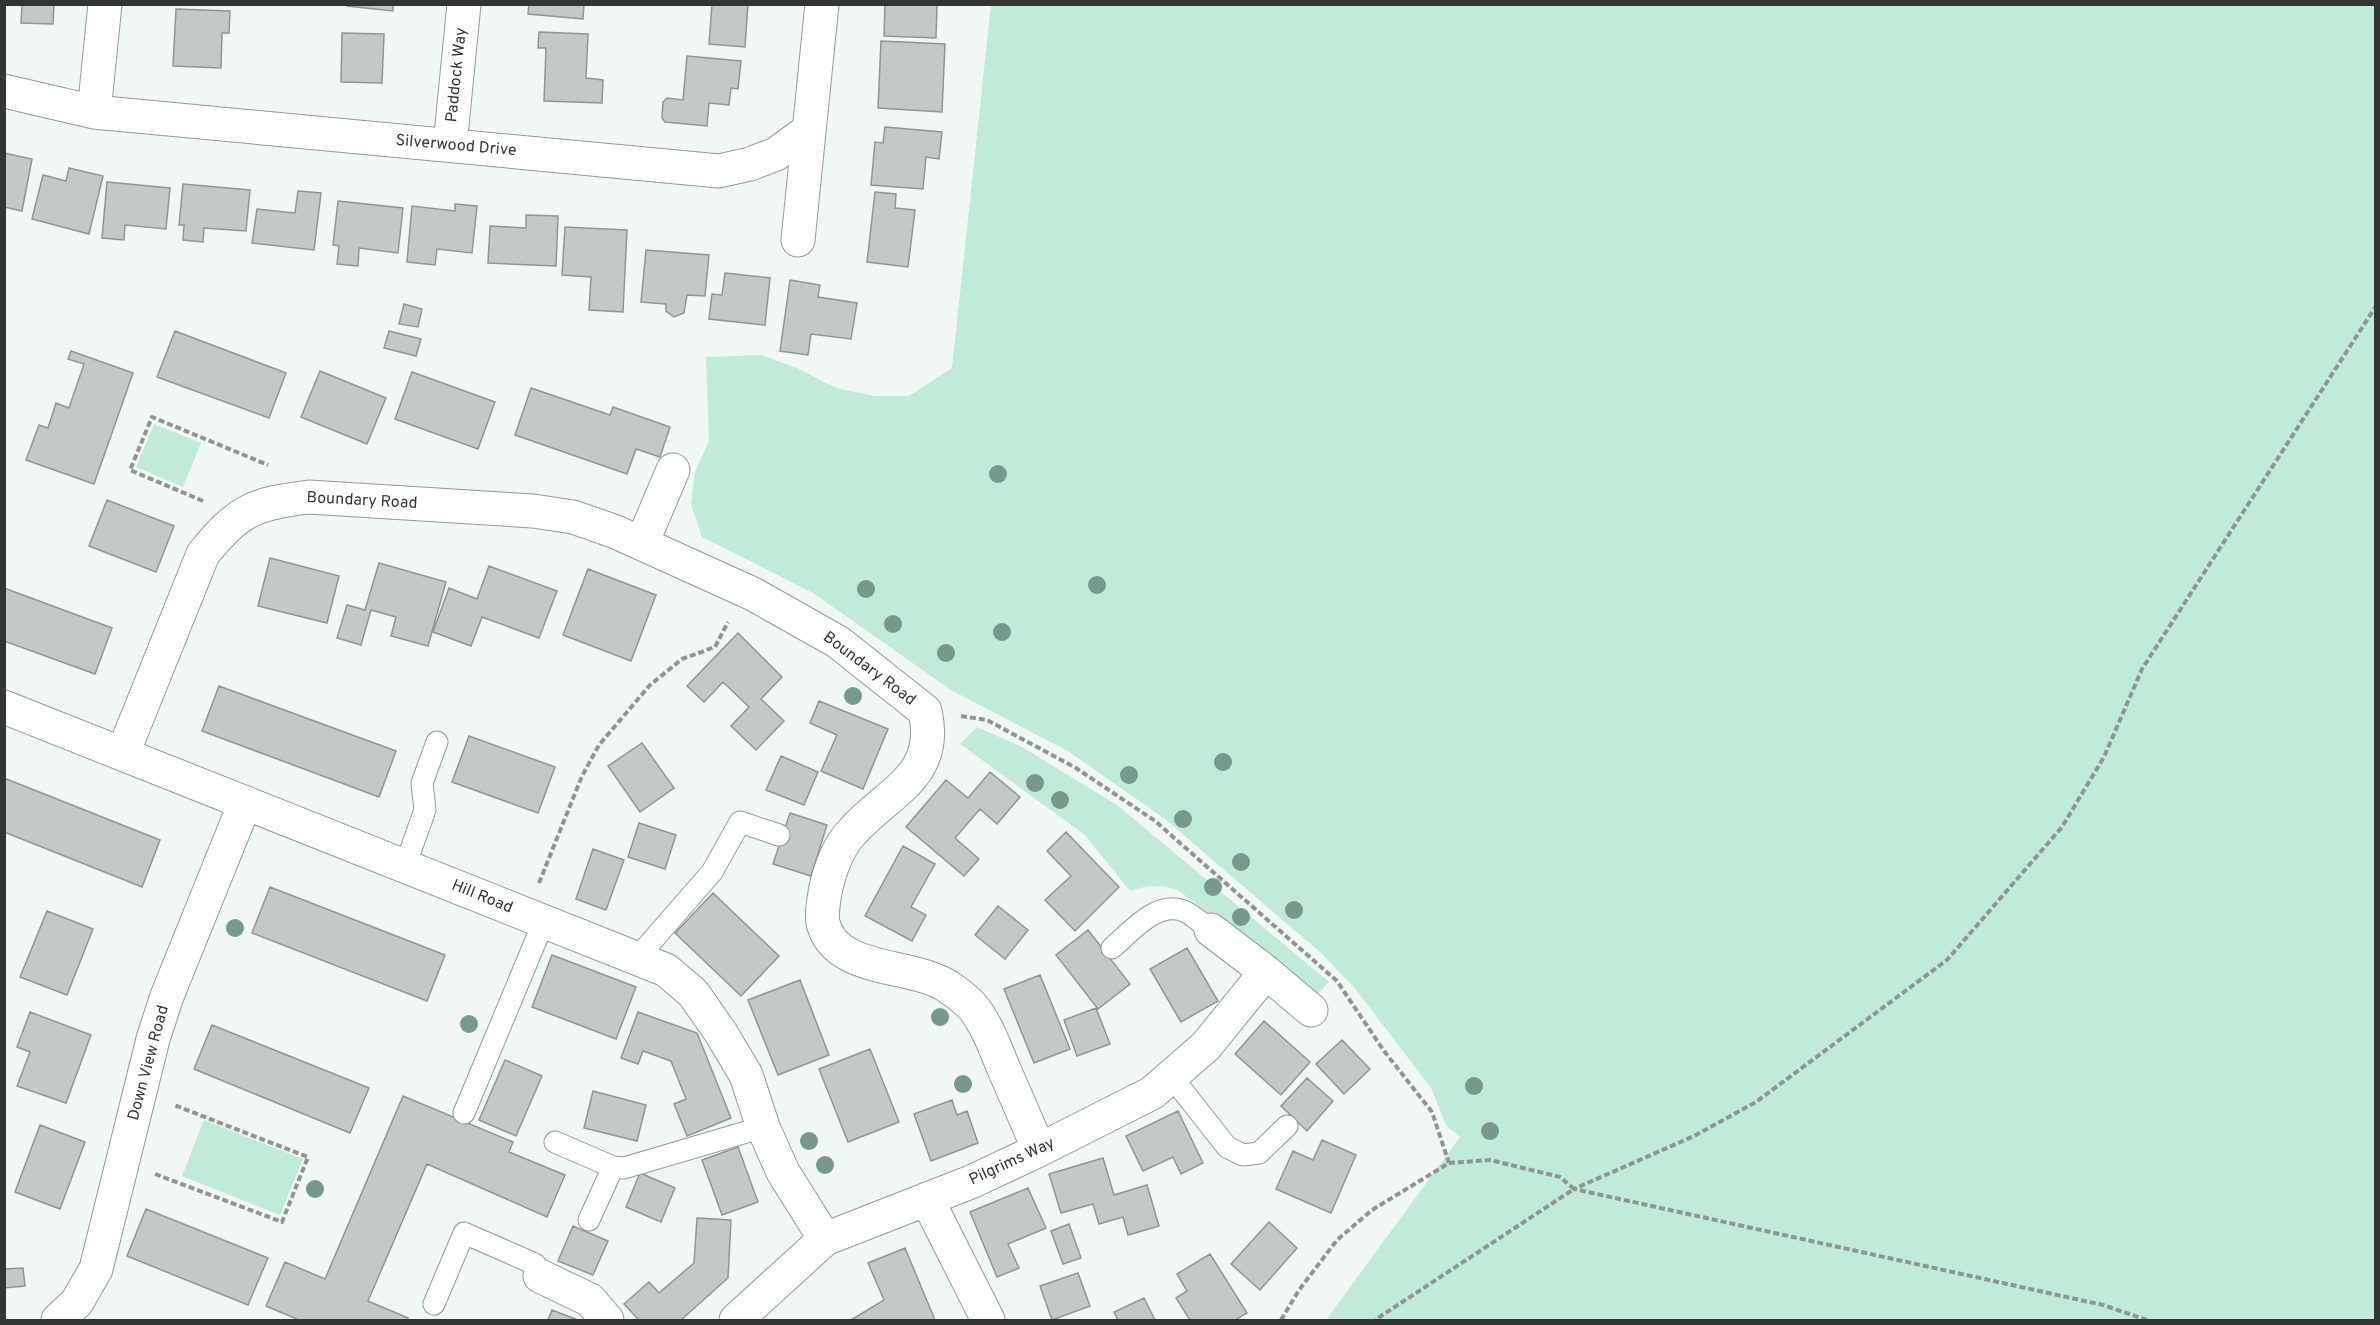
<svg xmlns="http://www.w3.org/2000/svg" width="2380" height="1325" viewBox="0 0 2380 1325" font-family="Overpass,sans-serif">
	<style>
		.green { fill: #bfebd8 }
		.building { fill: #c3c9c6; stroke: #909693; stroke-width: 1.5 }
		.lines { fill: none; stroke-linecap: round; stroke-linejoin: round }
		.lane-casing { stroke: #929996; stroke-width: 23 }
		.street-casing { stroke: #929996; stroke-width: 35 }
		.path { stroke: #909593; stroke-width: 4; stroke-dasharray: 6 3; stroke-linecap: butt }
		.lane { stroke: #fff; stroke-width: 21 }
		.street { stroke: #fff; stroke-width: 33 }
		.tree { fill: #76988d }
		.labels { text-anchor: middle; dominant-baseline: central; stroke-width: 4.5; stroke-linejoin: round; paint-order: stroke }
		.street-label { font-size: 16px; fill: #323534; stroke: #fff }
	</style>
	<rect width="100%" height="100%" fill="#f0f7f4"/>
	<!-- green -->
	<path class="green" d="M991,5H2375V1320H1326L1460,1137L1446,1125L1431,1088L1354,987L1321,953L1165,819L1068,751L951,690L813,593L702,537L691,504L695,472L709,441L706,357L761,355L797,368L836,388L875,396H909L952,368Z
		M154,424L201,443L183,487L136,467Z
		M977,727L1022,747L1117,805L1329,982L1316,996L1178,890C1160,884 1148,885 1130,891L1085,835L960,744Z
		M204,1120L303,1159L280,1215L182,1176Z"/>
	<!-- building -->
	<path class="building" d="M11,4H54L53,24L21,23L22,5Z
		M347,4H393V11L347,6Z
		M529,4H584L583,19L528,14Z
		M712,4H748L745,47L709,44Z
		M885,4H937L936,38L884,36Z
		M176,9L230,11L229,33H222L221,68L173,66Z
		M539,32L588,34L586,78L603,80L602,103L544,101L546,48H538Z
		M342,33L384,34L382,83L341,82Z
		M881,41L945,44L942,112L878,108Z
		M687,56L741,61L738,89L731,88L729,105L709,103L707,126L665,122L662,118L663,102L667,98L683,100Z
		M885,127L942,132L939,159L926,157L923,189L871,185L875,142L883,143Z
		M4,153L32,159L22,211L4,207Z
		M69,168L103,176L89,234L32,219L43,175L66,181Z
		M107,182L170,188L166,229L125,225L124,240L102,238Z
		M183,184L250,190L246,231L204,228L203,242L183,240L184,225H179Z
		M298,191L321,193L314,250L252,243L257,209L295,213Z
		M875,192L896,194L895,208L915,210L908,267L867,262Z
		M338,201L403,208L398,253L359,248L358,266L337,264L339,246L333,245Z
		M455,204L477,206L472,253L437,249L435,265L407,262L412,206L455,211Z
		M526,215L558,216L556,266L488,263L490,226L526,228Z
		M565,227L627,230L623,312L589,310L591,277L562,275Z
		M646,250L709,255L705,296L687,295L684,313L674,317L666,311V304L641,302Z
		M725,273L770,278L765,325L709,319L712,294L722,295Z
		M790,280L820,285L818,297L857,303L851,339L811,334L808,355L780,351Z
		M404,304L422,309L418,327L399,324Z
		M175,331L286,373L269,418L157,377Z
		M389,331L421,339L416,356L384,348Z
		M71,351L133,373L94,484L26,460L39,425L48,428L56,403L69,408L84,364L68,359Z
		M320,371L386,398L367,444L301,417Z
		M412,372L495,402L478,449L395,419Z
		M531,388L610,415L613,407L670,427L660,457L636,449L627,474L515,435Z
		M107,500L174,526L156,572L89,546Z
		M270,558L339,576L327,623L258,606Z
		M379,563L446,582L428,646L391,636L396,617L371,610L361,645L337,638L347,605L365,610Z
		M489,566L557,591L539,638L482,617L471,646L433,632L449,588L477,599Z
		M588,569L656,595L631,661L563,635Z
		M4,588L112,628L95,674L4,641Z
		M738,633L782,677L761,699L784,721L756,750L731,726L749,707L723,682L704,702L687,686Z
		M219,686L396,751L379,797L202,731Z
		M819,701L888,729L863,789L821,771L837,735L810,723Z
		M469,736L555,767L538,813L452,782Z
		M642,743L674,788L640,812L608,766Z
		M781,756L818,772L804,805L766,790Z
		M990,772L1020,797L997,824L980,809L955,838L979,859L964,876L906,827L946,780L968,798Z
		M4,778L160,840L142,887L4,832Z
		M790,813L827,825L811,876L773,864Z
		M639,823L676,835L665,869L628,857Z
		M1066,832L1119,887L1075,931L1045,900L1071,876L1047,851Z
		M903,846L935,864L911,907L926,915L912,941L865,916Z
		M593,849L624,860L606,910L576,899Z
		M270,887L445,955L427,1001L252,933Z
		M713,893L779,956L741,996L675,933Z
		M998,906L1028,930L1005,959L975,935Z
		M47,911L93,929L67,995L20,977Z
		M1088,930L1130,984L1098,1009L1056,955Z
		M1187,948L1218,1001L1181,1022L1150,969Z
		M552,955L636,987L616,1039L532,1007Z
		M1040,975L1070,1049L1034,1063L1004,989Z
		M800,980L829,1055L778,1075L748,1000Z
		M1096,1008L1110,1044L1077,1056L1064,1020Z
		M30,1012L91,1035L66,1103L17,1086L30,1052L17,1047Z
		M638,1012L697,1033L731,1118L687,1136L674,1104L686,1099L671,1061L643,1051L638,1064L621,1058Z
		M1264,1021L1310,1062L1281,1095L1235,1054Z
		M212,1025L369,1088L350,1133L194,1069Z
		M1342,1040L1370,1069L1344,1094L1316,1064Z
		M870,1049L899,1122L848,1142L819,1069Z
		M505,1060L542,1076L516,1136L479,1120Z
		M1307,1078L1333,1101L1307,1131L1281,1106Z
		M593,1091L646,1105L637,1141L584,1128Z
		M403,1096L513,1142L509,1152L565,1175L547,1217L427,1164L368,1301L408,1318L407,1320H299L266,1306L285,1262L325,1279Z
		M952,1100L957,1115L967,1111L978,1143L931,1161L914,1114Z
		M1178,1111L1203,1163L1181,1174L1173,1157L1143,1171L1126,1136Z
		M40,1125L85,1142L60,1209L15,1192Z
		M1322,1140L1356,1155L1331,1213L1276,1189L1293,1151L1313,1160Z
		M738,1147L758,1202L722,1215L702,1160Z
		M1103,1158L1114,1195L1147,1185L1159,1226L1128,1235L1123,1217L1099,1224L1093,1204L1061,1213L1049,1174Z
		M640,1173L675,1188L661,1222L626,1207Z
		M1028,1188L1046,1228L1008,1244L1019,1268L997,1277L970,1212Z
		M146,1209L268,1258L248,1305L127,1256Z
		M697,1218L731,1220L728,1278L681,1320H639L624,1304L649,1282L659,1293L694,1263Z
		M1269,1222L1297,1248L1260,1290L1231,1264Z
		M1069,1224L1081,1258L1063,1264L1051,1231Z
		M573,1226L608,1241L593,1275L558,1261Z
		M905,1248L935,1320H851L884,1300L868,1263Z
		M1210,1254L1247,1313L1235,1320H1190L1176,1298L1187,1291L1177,1274Z
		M23,1268L25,1286L4,1288V1269Z
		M1078,1273L1090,1306L1052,1320L1040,1286Z
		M1144,1298L1155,1320H1118L1114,1312Z
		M552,1310L578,1320H548Z"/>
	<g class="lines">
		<defs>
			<path id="lane" d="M405,866L425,810L422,783L437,742
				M1112,948C1130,933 1156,900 1184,911C1193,915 1202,924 1211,930
				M637,958L712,872L740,822L779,835
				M1171,1076L1227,1147L1243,1155L1259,1153L1287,1126
				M464,1113L544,921
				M555,1142L613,1167L624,1168L763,1127
				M589,1220L613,1167
				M434,1304L464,1233L535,1264L540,1276"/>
			<path id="street" d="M4,91L94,112L719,171L750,164L776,154L809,130
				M94,112L105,4
				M450,145L464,4
				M798,240L822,4
				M642,543L673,470
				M4,707L666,970L693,993L721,1033L746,1075L763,1127L783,1172L825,1239
				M123,753L203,554C239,510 253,504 309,497L533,511L573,517L616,532L753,594L838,642L925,711C940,776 889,791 853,831C838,846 831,867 826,887C824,899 821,912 823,923C835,973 911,963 947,986C955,991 965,999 972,1006C986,1023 995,1047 1003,1067C1015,1094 1027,1122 1039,1150
				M1211,930L1266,972L1311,1010
				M927,1199L988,1320
				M540,1276L590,1300L607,1320
				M58,1320L77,1302L96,1269L153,1039L167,996L245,803
				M736,1320L825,1239L971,1182L1039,1150L1152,1093L1206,1046L1266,972"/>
		</defs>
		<!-- lane casing -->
		<use href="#lane" class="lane-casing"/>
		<!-- street casing -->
		<use href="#street" class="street-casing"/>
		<!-- path -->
		<path class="path" d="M203,501L130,470L152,417L268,465
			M961,716L987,720L1076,768L1155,821L1337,981L1384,1051L1432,1112L1449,1163
			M539,883L582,776L599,745L650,685L682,659L715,647L728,622
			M155,1174L282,1222L308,1157L174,1105
			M1281,1320L1299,1290L1337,1240L1372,1210L1449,1163L1490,1160L1560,1177L1574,1189L1375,1320
			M2147,1320L2103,1305L1574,1189L1694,1136L1756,1102L1947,960L2062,827L2104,757L2142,669L2376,306"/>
		<!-- lane -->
		<use href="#lane" class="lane"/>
		<!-- street -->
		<use href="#street" class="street"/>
	</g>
	<!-- trees -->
	<g class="tree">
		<circle cx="998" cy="474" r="9"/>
		<circle cx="1097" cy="585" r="9"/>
		<circle cx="866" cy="589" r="9"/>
		<circle cx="893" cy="624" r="9"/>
		<circle cx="1002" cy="632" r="9"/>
		<circle cx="946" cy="653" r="9"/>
		<circle cx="853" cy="696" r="9"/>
		<circle cx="1223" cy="762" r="9"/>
		<circle cx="1129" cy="775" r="9"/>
		<circle cx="1035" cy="783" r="9"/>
		<circle cx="1060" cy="800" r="9"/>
		<circle cx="1183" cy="819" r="9"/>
		<circle cx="1241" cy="862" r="9"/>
		<circle cx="1213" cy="887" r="9"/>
		<circle cx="1294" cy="910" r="9"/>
		<circle cx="1241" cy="917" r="9"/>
		<circle cx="235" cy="928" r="9"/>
		<circle cx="940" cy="1017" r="9"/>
		<circle cx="469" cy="1024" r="9"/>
		<circle cx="963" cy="1084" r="9"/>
		<circle cx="1474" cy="1086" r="9"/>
		<circle cx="1490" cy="1131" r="9"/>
		<circle cx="809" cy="1141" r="9"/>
		<circle cx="825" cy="1165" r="9"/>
		<circle cx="315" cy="1189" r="9"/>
	</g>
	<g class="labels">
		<!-- street labels -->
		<g class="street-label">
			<text transform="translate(457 75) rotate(-84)">Paddock Way</text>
			<text transform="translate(456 146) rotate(5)">Silverwood Drive</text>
			<text transform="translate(362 501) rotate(3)">Boundary Road</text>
			<text transform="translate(869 669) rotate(37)">Boundary Road</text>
			<text transform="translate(482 897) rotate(22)">Hill Road</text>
			<text transform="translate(149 1063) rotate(-75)">Down View Road</text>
			<text transform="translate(1012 1162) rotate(-25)">Pilgrims Way</text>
		</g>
	</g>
	<!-- border -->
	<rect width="2380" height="1325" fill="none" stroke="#323534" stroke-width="12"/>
</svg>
